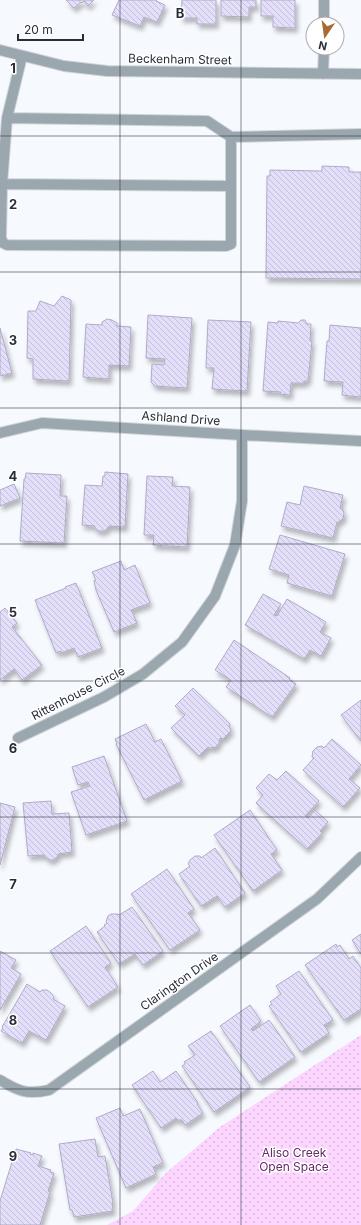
<svg xmlns="http://www.w3.org/2000/svg" width="361" height="1225" viewBox="0 0 361 1225" font-family="Inter,sans-serif">
	<style>
		.park { fill: url(#park-dots) }
		.building { fill: url(#building-back-hatch); stroke: #b0abc6; filter: url(#shadow) }
		.lines { fill: none; stroke-linecap: round; stroke-linejoin: round }
		.minor-casing { stroke: #d1d4da; stroke-width: 12 }
		.minor { stroke: #9aa7ae; stroke-width: 10 }
		.grid { fill: none; stroke: #282d37; stroke-width: 1; stroke-opacity: 0.55 }
		.labels { text-anchor: middle; dominant-baseline: central; stroke-width: 3; stroke-linejoin: round; paint-order: stroke }
		.street-label { font-size: 12px; fill: #282d37; stroke: #fff }
		.park-label { font-size: 12px; fill: #642969; stroke: #fff }
		.grid-label { font-size: 13px; text-anchor: middle; font-weight: bold; fill: #282d37; stroke: #fff; stroke-width: 3; stroke-linejoin: round; paint-order: stroke }
	</style>
	<defs>
		<pattern id="park-dots" width="8" height="8" patternUnits="userSpaceOnUse"><rect width="8" height="8" fill="#fcd6fe"/><path d="M2 2h.1M6 6h.1" fill="none" stroke="#d8b8da" stroke-width="1.8" stroke-linecap="round"/></pattern>
		<pattern id="building-back-hatch" width="6" height="6" patternUnits="userSpaceOnUse"><rect width="6" height="6" fill="#e3defa"/><path d="M-1 5l2 2M0 0l6 6M5-1l2 2" fill="none" stroke="#c3bfd7"/></pattern>
		<filter id="shadow"><feDropShadow dx="2.5" dy="4.5" stdDeviation="2" flood-color="#0004"/></filter>
	</defs>
	<rect width="100%" height="100%" fill="#f6f9fe"/>
	<!-- park -->
	<path class="park" d="M361,1035V1225H107L133,1211L166,1173L220,1127Z"/>
	<!-- building -->
	<path class="building" d="M66,0H94L88,6L84,1L82,3L81,2L74,8Z
		M119,0H157L156,1L165,5L157,22L144,17L140,26L112,15Z
		M182,0H216V24H197V18H181Z
		M221,0H256V7H249V17L221,16Z
		M261,0H295V28L273,27V16H261Z
		M322,166L349,167V172H361V279L266,278L267,176H270V170L322,171Z
		M62,296L71,300L69,381L33,379V359L27,358L28,311H36L40,301L54,306Z
		M148,315L192,318L187,388L155,386L151,382L152,364L164,365L165,359L146,358Z
		M107,319L112,320L117,323V326L131,327L129,366L109,365V379L83,377L86,324L102,325V322Z
		M208,320L251,322L247,391L212,389L214,368H206Z
		M301,320H305L307,324H311L310,341H312L308,381H304V383H291L290,395L280,394L281,392L263,391L268,322L278,323V321L298,323Z
		M330,325L361,328V397L342,395L343,382L324,381L327,341H329Z
		M0,328L12,373L0,376Z
		M105,472L128,474L125,527L109,526L108,528L104,531H98L94,528L95,526L82,525L85,485L102,486L103,476H105Z
		M26,473L61,475L60,496H67L64,543L20,541L24,479H25Z
		M147,476L173,477L172,486L190,487L187,547L153,545L154,535H144Z
		M14,484L20,498L0,506V490Z
		M304,486L343,495L340,508H342L344,513L343,519L338,522H337L333,538L281,526L287,502L300,505Z
		M280,535L345,554L332,596L287,583L289,575L269,569Z
		M121,561L124,570L135,565L150,603L131,610L137,623L114,632L96,590L94,581L96,580L92,572Z
		M76,583L102,648L78,657L74,648L61,653V651L56,653L35,600L66,588L65,587Z
		M263,594L281,604L274,615L277,616L287,599L326,622L320,632L331,638L321,656L310,650L304,659L245,625Z
		M5,608L17,623L12,627L42,665L22,680L14,669L0,680V612Z
		M234,640L290,678L289,679L296,684L272,717L226,687L231,680L215,670Z
		M193,688L230,724L229,726L231,731L223,739L220,738L219,743L216,747L210,748L208,747L199,756L171,728L185,715L175,706Z
		M361,700V741L341,715Z
		M146,724L155,742L161,739L182,781L144,800L116,744H117L115,739Z
		M332,739L361,765L349,779L360,788L343,807L303,770L314,758L312,757L313,751L317,747L322,746L324,748Z
		M104,756L127,821L86,835L71,792L90,786L88,782L78,785L72,767Z
		M286,771L319,801L305,816L308,818L315,810L328,822L320,831L322,833L307,849L256,803L263,795L256,788L269,774L277,780Z
		M51,801L52,814L69,813L72,852L58,854V856L53,860H49L44,856V855L28,856L23,803Z
		M0,803L15,807L0,865Z
		M250,810L277,850L271,854L282,870L253,891L214,835Z
		M215,848L245,893L225,907L217,896L201,906L179,874L190,866L188,864L190,860L195,856H200L201,858Z
		M167,869L194,909L188,913L200,930L170,950L131,894Z
		M132,907L163,951L143,965L135,954L119,964L97,932L105,926L104,925L107,923L106,922L108,916L111,914H118L119,915Z
		M86,926L111,963L105,967L118,987L88,1007L50,951Z
		M361,934V954L352,940Z
		M336,944L337,947L340,945L349,959L353,956L361,968V1009L344,1020L305,965Z
		M0,951L16,960L11,968L21,974L0,1010Z
		M299,971L333,1020L324,1025L329,1033L301,1052L269,1006L272,1004L270,1002L281,994L276,986Z
		M27,984L40,992L42,990H47L51,993L54,997L53,999L65,1006L46,1040L29,1031L22,1043L1,1031L3,1028L2,1027Z
		M250,1005L261,1021L251,1029L253,1031L269,1020L295,1057L259,1082L220,1026Z
		M211,1031L250,1087L214,1112L182,1066L185,1064L184,1062L195,1055L188,1046Z
		M153,1071L160,1082L176,1071L198,1103L197,1104L203,1113L185,1125L182,1120H177L176,1118L161,1128L132,1085Z
		M120,1108L123,1116L140,1109L163,1163L153,1167L156,1174L126,1188L96,1118Z
		M95,1139L98,1157L105,1156L113,1203H112L113,1211L74,1217L72,1210H70L59,1144Z
		M16,1149L31,1153L30,1154L33,1155V1153L42,1156L38,1166L51,1170L50,1172L54,1173L48,1191L50,1192L40,1225H0V1201Z"/>
	<g class="lines">
		<defs>
			<path id="minor" d="M324,24V0
				M0,50L64,66L107,71L361,74
				M22,56L7,118L2,184L1,238L3,243L7,245L226,246L231,244V137
				M323,74L324,48
				M7,118L207,121L231,137L361,134
				M2,184L231,186
				M0,433L42,423L242,435L361,441
				M18,738L104,697L143,674L182,642L215,596L235,545L242,501V435
				M0,1080C18,1091 27,1095 49,1090L317,899L361,857"/>
		</defs>
		<!-- minor casing -->
		<use href="#minor" class="minor-casing"/>
		<!-- minor -->
		<use href="#minor" class="minor"/>
	</g>
	<!-- grid -->
	<path class="grid" d="M120,0V1225M241,0V1225M0,136H361M0,272H361M0,408H361M0,544H361M0,681H361M0,817H361M0,953H361M0,1089H361"/>
	<g class="labels">
		<!-- street labels -->
		<g class="street-label">
			<text transform="translate(180 59) rotate(1)">Beckenham Street</text>
			<text transform="translate(181 418) rotate(4)">Ashland Drive</text>
			<text transform="translate(78 693) rotate(-27)">Rittenhouse Circle</text>
			<text transform="translate(179 981) rotate(-35)">Clarington Drive</text>
		</g>
		<!-- park labels -->
		<g class="park-label">
			<text x="294" y="1152">Aliso Creek<tspan x="294" dy="14">Open Space</tspan></text>
		</g>
	</g>
	<g class="grid-label">
		<text x="180" y="18">B</text>
		<text x="13" y="73">1</text>
		<text x="13" y="209">2</text>
		<text x="13" y="345">3</text>
		<text x="13" y="481">4</text>
		<text x="13" y="617">5</text>
		<text x="13" y="753">6</text>
		<text x="13" y="889">7</text>
		<text x="13" y="1025">8</text>
		<text x="13" y="1161">9</text>
	</g>
	<!-- north arrow -->
	<g transform="translate(325 36) rotate(193)"><circle r="19" fill="#ffffff" stroke="#a9abaf"/>
	<path d="M0-3L7 15L0 10L-7 15Z" fill="#aa6933"/>
	<text y="-6" font-size="11" font-weight="bold" text-anchor="middle" fill="#282d37">N</text>
	</g>
	<!-- scale -->
	<path d="M18 34v6h65v-6" fill="none" stroke="#282d37" stroke-width="2"/>
	<text x="24" y="34" font-size="12" fill="#282d37" stroke="#ffffff" stroke-width="3" paint-order="stroke">20 m</text>
</svg>
